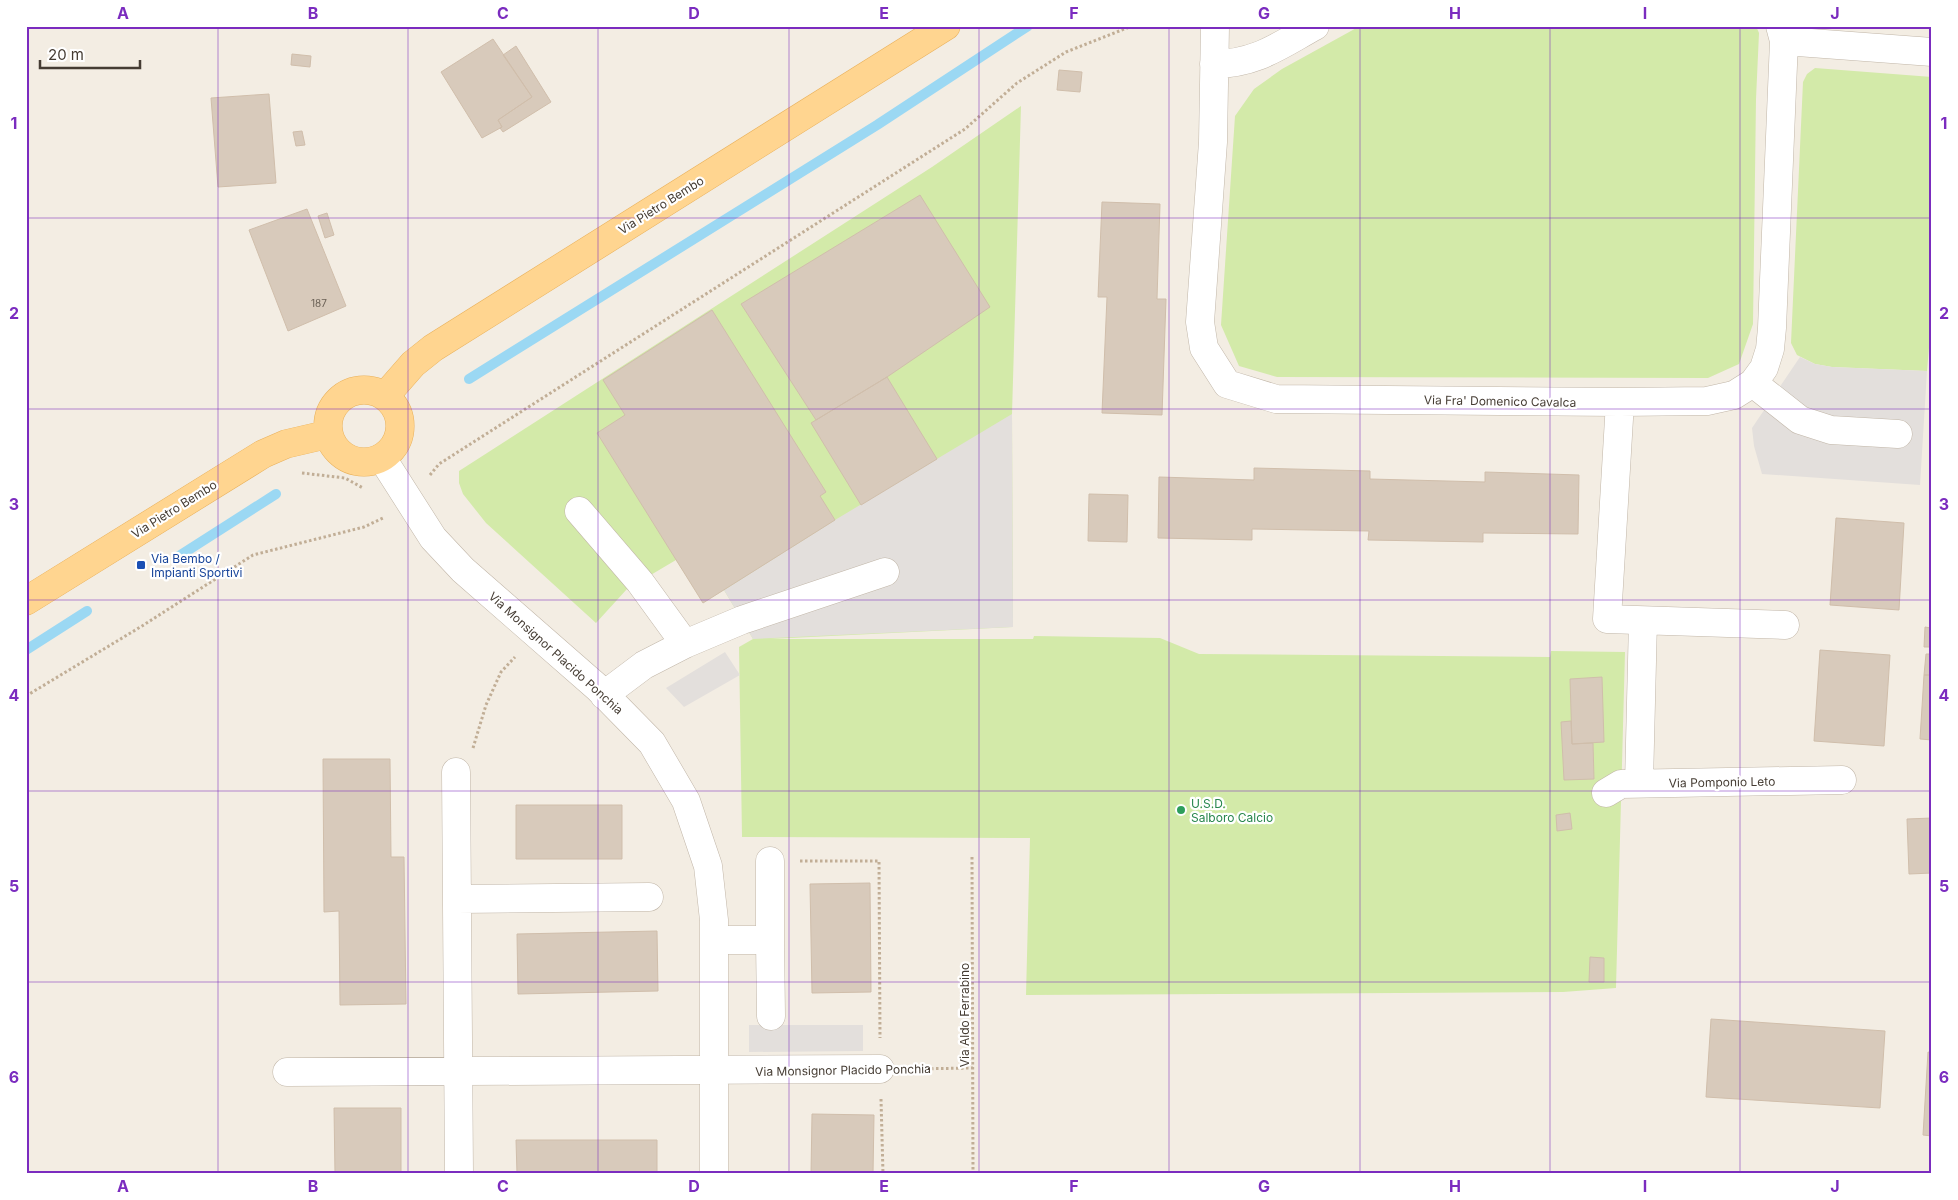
<svg xmlns="http://www.w3.org/2000/svg" width="1958" height="1200" viewBox="0 0 1958 1200" font-family="Inter,sans-serif">
	<style>
		.green { fill: #d3eaa9 }
		.parking { fill: #e3dfdc }
		.lines { fill: none; stroke-linecap: round; stroke-linejoin: round }
		.stream { stroke: #9bd8f3; stroke-width: 10 }
		.building { fill: #d8cabb; stroke: #d0beab }
		.minor-casing { stroke: #c1b6a8; stroke-width: 29 }
		.major-casing { stroke: #e9b15b; stroke-width: 29 }
		.path { stroke: #c1ae96; stroke-width: 3; stroke-dasharray: 2.5 2.5; stroke-linecap: butt }
		.minor { stroke: #fff; stroke-width: 28 }
		.major { stroke: #ffd590; stroke-width: 28 }
		.grid { fill: none; stroke: #7b2cbf; stroke-width: 1; stroke-opacity: 0.55 }
		.transit-dot { fill: #1a4fb4; stroke: #fff; stroke-width: 2 }
		.leisure-dot { fill: #2e9e5b; stroke: #fff; stroke-width: 2 }
		.labels { text-anchor: middle; dominant-baseline: central; stroke-width: 4.5; stroke-linejoin: round; paint-order: stroke }
		.number-label { font-size: 10px; fill: #6a6055 }
		.street-label { font-size: 12px; fill: #453c33; stroke: #fff }
		.transit-label { font-size: 12px; fill: #164399; stroke: #fff; text-anchor: start }
		.leisure-label { font-size: 12px; fill: #27864d; stroke: #fff; text-anchor: start }
		.neatline { fill: none; stroke: #7b2cbf; stroke-width: 2 }
		.grid-label { font-size: 16px; text-anchor: middle; font-weight: bold; fill: #7b2cbf }
	</style>
	<rect width="100%" height="100%" fill="#f3ede3"/>
	<!-- green -->
	<path class="green" d="M1360,26H1756L1759,33L1756,99L1753,324L1739,364L1708,378L1277,377L1239,366L1221,325L1235,116L1254,89L1282,69Z
		M1815,68L1932,77V313L1927,371L1832,367L1815,364L1797,355L1791,343L1803,82L1807,74Z
		M1021,106L1012,414L1013,627L770,639H1033L1034,636L1160,638L1199,654L1550,657L1551,651L1625,652L1616,988L1563,992L1026,995L1030,838L742,837L739,647L753,639L724,590L703,602L676,560L627,589L596,623L486,523L463,494L459,483V471L932,167Z"/>
	<!-- parking -->
	<path class="parking" d="M1800,357L1815,364L1832,367L1927,371L1920,485L1762,474L1754,446L1752,428Z
		M1012,414L1013,627L753,639L724,590L835,520Z
		M725,652L740,675L684,707L666,688Z
		M749,1025H863V1051L749,1052Z"/>
	<g class="lines">
		<!-- stream -->
		<path class="stream" d="M469,379L877,125L1028,26
			M179,556L276,494
			M26,650L87,611"/>
	</g>
	<!-- building -->
	<path class="building" d="M493,39L532,97L498,120L502,127L482,138L441,72Z
		M516,46L551,102L503,132L500,128L502,127L498,120L532,97L503,55Z
		M292,54L311,56L310,67L291,65Z
		M1059,70L1082,72L1080,92L1057,90Z
		M269,94L276,183L218,187L211,98Z
		M302,131L305,145L296,146L293,132Z
		M920,195L990,307L887,377L816,420L741,304Z
		M1102,202L1160,204L1157,299H1166L1162,415L1102,413L1107,297H1098Z
		M307,209L346,306L288,331L249,230Z
		M327,213L334,235L325,238L318,216Z
		M712,310L826,492L820,496L835,520L703,603L597,433L625,415L603,380Z
		M887,377L937,459L861,505L811,423Z
		M1254,468L1370,471V479L1485,482V472L1579,475L1578,534L1483,533V542L1368,540L1369,531L1252,529V540L1158,538L1159,477L1254,480Z
		M1089,494L1128,495L1127,542L1088,541Z
		M1836,518L1904,523L1899,610L1830,605Z
		M1932,620V647H1924L1925,627L1931,628Z
		M1820,650L1890,655L1884,746L1814,741Z
		M1926,654H1932V675H1924Z
		M1924,675H1932V740L1920,739Z
		M1602,677L1604,742L1572,744L1570,679Z
		M1571,721L1572,744L1593,743L1594,779L1564,780L1561,722Z
		M323,759H390L391,857H404L406,1004L340,1005L339,911L324,912Z
		M516,805H622V859H516Z
		M1570,813L1572,829L1557,831L1556,815Z
		M1932,818V873L1909,874L1907,819Z
		M870,883L871,992L812,993L810,884Z
		M657,931L658,991L518,994L517,934Z
		M1590,957L1604,958V982H1589Z
		M1711,1019L1885,1031L1880,1108L1706,1097Z
		M1928,1052L1932,1053V1136L1923,1135Z
		M334,1108H401V1174H335Z
		M812,1114L874,1115L873,1174H811Z
		M516,1140H657V1174H517Z"/>
	<g class="lines">
		<defs>
			<path id="minor" d="M1215,26L1213,142L1200,322L1204,348L1227,384L1276,399L1620,402L1707,401L1734,395L1753,383L1764,368L1770,349L1772,328L1784,41L1780,26
				M1784,41L1932,52
				M1214,64C1256,64 1280,45 1315,26
				M1753,383L1800,420L1831,430L1898,434
				M1620,402L1607,619L1785,625
				M382,458L433,538L463,570L598,688L652,743L686,801L708,866L714,920V1174
				M579,511L640,582L685,644
				M604,695L644,665L685,644L742,620L885,572
				M456,772L459,1174
				M1639,783L1643,621
				M1606,793L1621,784L1842,780
				M770,861V940
				M457,899L649,897
				M714,940H770L771,1016
				M287,1072L880,1069"/>
			<path id="major" d="M328 426a36 36 0 1 1 72 0a36 36 0 1 1-72 0Z
				M385,396L413,364L433,348L946,26
				M26,601L263,454L286,444L329,434"/>
		</defs>
		<!-- minor casing -->
		<use href="#minor" class="minor-casing"/>
		<!-- major casing -->
		<use href="#major" class="major-casing"/>
		<!-- path -->
		<path class="path" d="M302,473L345,478L363,488
			M430,475L439,464L965,129L1017,83L1066,52L1132,26
			M26,696L142,626L253,555L364,527L383,518
			M473,748L486,705L501,672L515,657
			M972,857L973,1174
			M800,861H879L880,1038
			M911,1069L973,1068
			M881,1099L883,1174"/>
		<!-- minor -->
		<use href="#minor" class="minor"/>
		<!-- major -->
		<use href="#major" class="major"/>
	</g>
	<!-- grid -->
	<path class="grid" d="M218,26V1174M408,26V1174M598,26V1174M789,26V1174M979,26V1174M1169,26V1174M1360,26V1174M1550,26V1174M1740,26V1174M26,218H1932M26,409H1932M26,600H1932M26,791H1932M26,982H1932"/>
	<!-- markers -->
	<rect class="transit-dot" x="136" y="560" width="10" height="10" rx="2.5"/>
	<circle class="leisure-dot" cx="1181" cy="810" r="5"/>
	<g class="labels">
		<!-- number labels -->
		<g class="number-label">
			<text x="319" y="303">187</text>
		</g>
		<!-- street labels -->
		<g class="street-label">
			<text transform="translate(661 205) rotate(-32)">Via Pietro Bembo</text>
			<text transform="translate(1500 401) rotate(1)">Via Fra' Domenico Cavalca</text>
			<text transform="translate(174 509) rotate(-32)">Via Pietro Bembo</text>
			<text transform="translate(556 653) rotate(42)">Via Monsignor Placido Ponchia</text>
			<text transform="translate(1722 782) rotate(-1)">Via Pomponio Leto</text>
			<text transform="translate(964 1015) rotate(-90)">Via Aldo Ferrabino</text>
			<text transform="translate(843 1070) rotate(-1)">Via Monsignor Placido Ponchia</text>
		</g>
		<!-- transit labels -->
		<g class="transit-label">
			<text x="151" y="558">Via Bembo /<tspan x="151" dy="14">Impianti Sportivi</tspan></text>
		</g>
		<!-- leisure labels -->
		<g class="leisure-label">
			<text x="1191" y="803">U.S.D.<tspan x="1191" dy="14">Salboro Calcio</tspan></text>
		</g>
	</g>
	<!-- border -->
	<rect width="1958" height="1200" fill="none" stroke="#ffffff" stroke-width="55"/>
	<!-- scale -->
	<path d="M40 60v8h100v-8" fill="none" stroke="#453c33" stroke-width="2.5"/>
	<text x="48" y="60" font-size="15" fill="#453c33" stroke="#ffffff" stroke-width="4" paint-order="stroke">20 m</text>
	<rect x="28" y="28" width="1902" height="1144" class="neatline"/>
	<g class="grid-label">
		<text x="123" y="19">A</text>
		<text x="313" y="19">B</text>
		<text x="503" y="19">C</text>
		<text x="694" y="19">D</text>
		<text x="884" y="19">E</text>
		<text x="1074" y="19">F</text>
		<text x="1264" y="19">G</text>
		<text x="1455" y="19">H</text>
		<text x="1645" y="19">I</text>
		<text x="1835" y="19">J</text>
		<text x="14" y="129">1</text>
		<text x="1944" y="129">1</text>
		<text x="14" y="319">2</text>
		<text x="1944" y="319">2</text>
		<text x="14" y="510">3</text>
		<text x="1944" y="510">3</text>
		<text x="14" y="701">4</text>
		<text x="1944" y="701">4</text>
		<text x="14" y="892">5</text>
		<text x="1944" y="892">5</text>
		<text x="14" y="1083">6</text>
		<text x="1944" y="1083">6</text>
		<text x="123" y="1192">A</text>
		<text x="313" y="1192">B</text>
		<text x="503" y="1192">C</text>
		<text x="694" y="1192">D</text>
		<text x="884" y="1192">E</text>
		<text x="1074" y="1192">F</text>
		<text x="1264" y="1192">G</text>
		<text x="1455" y="1192">H</text>
		<text x="1645" y="1192">I</text>
		<text x="1835" y="1192">J</text>
	</g>
</svg>
